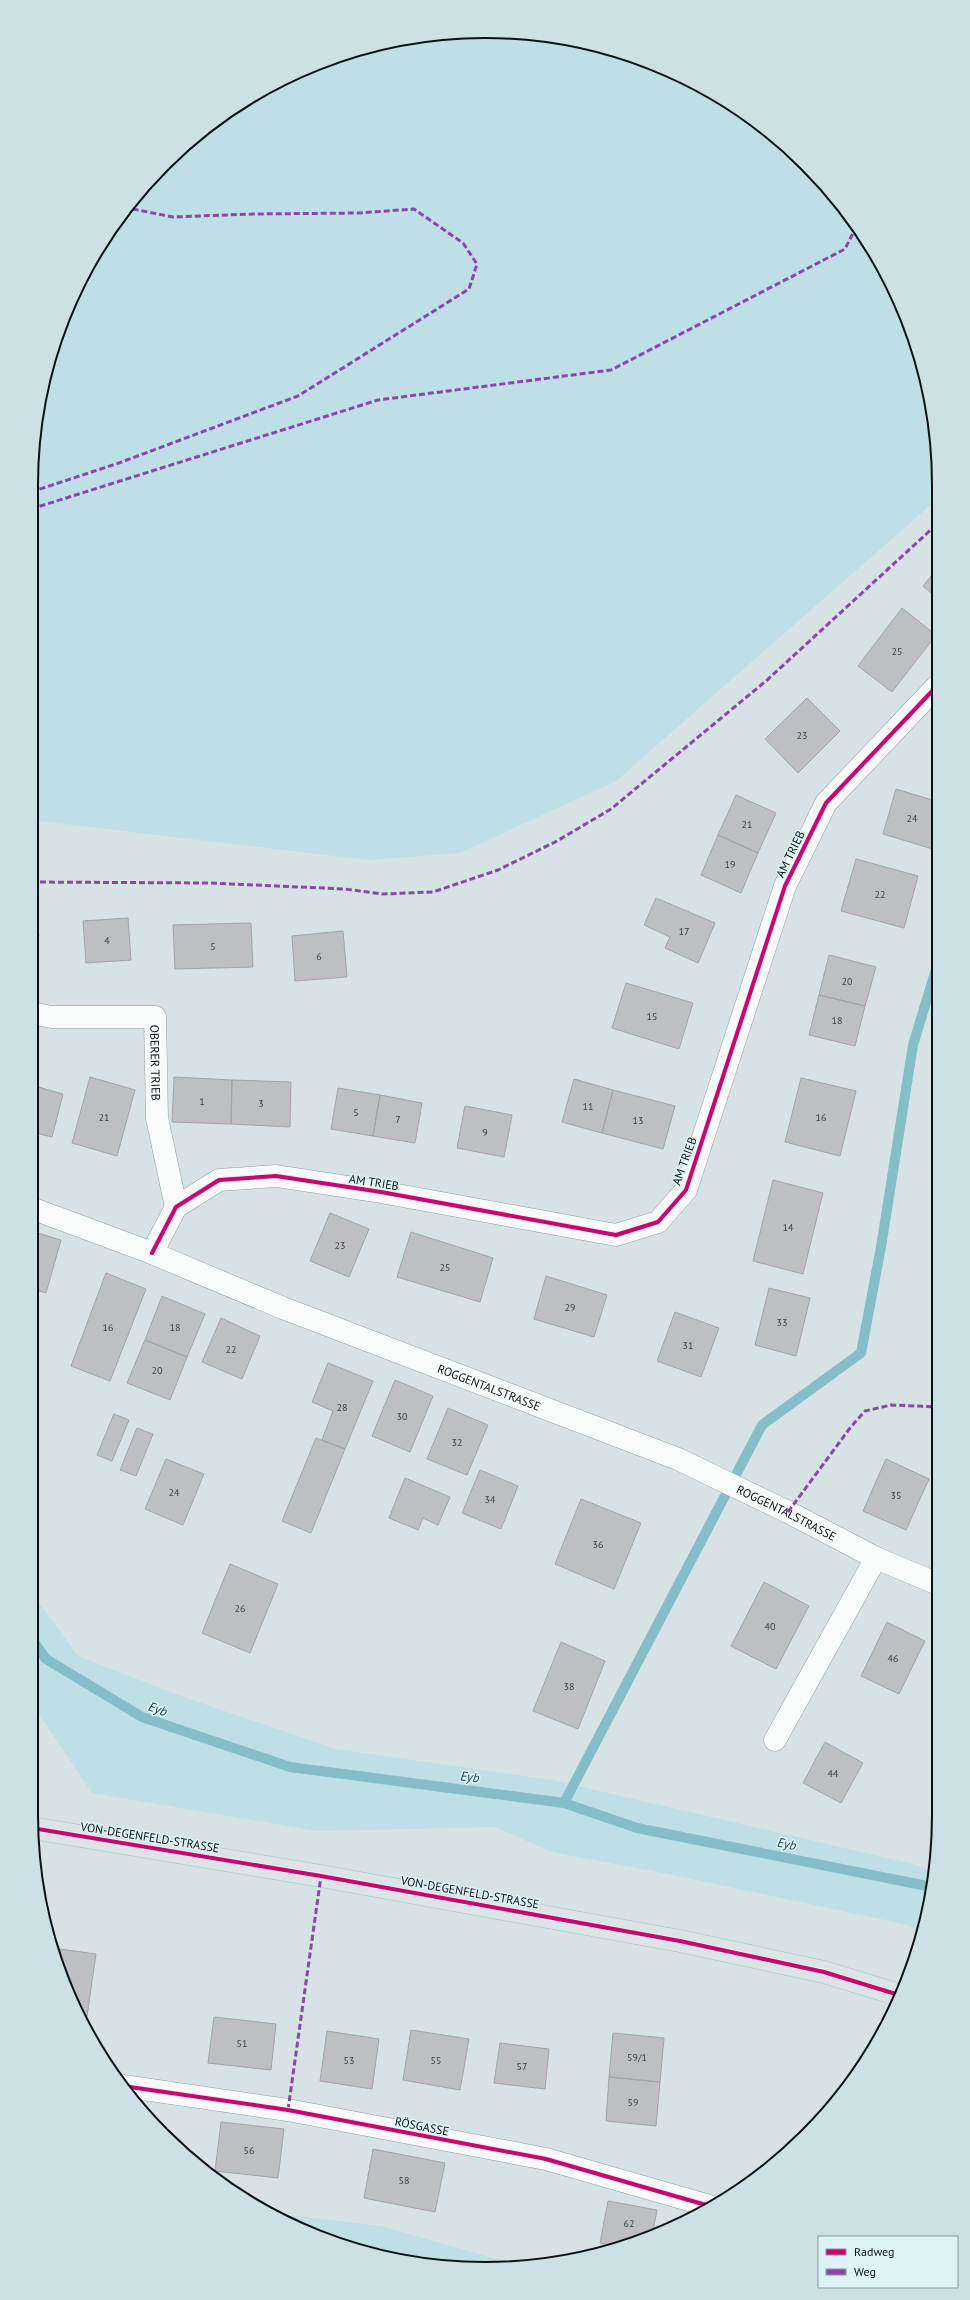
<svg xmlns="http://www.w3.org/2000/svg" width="970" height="2300" viewBox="0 0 970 2300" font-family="'PT Sans',sans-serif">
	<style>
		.green { fill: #bfdfe6 }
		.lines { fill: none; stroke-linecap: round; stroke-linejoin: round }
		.stream { stroke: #83bec9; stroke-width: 10 }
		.building { fill: #bdbfc0; stroke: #a2a3a4 }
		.minor-casing { stroke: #959e9f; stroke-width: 23 }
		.major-casing { stroke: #b7bcbe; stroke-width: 23 }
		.minor { stroke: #f9fbfb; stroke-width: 22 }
		.major { stroke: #d9e5e7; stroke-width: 22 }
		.quiet { stroke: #8e44ad; stroke-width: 3; stroke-dasharray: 6 3; stroke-linecap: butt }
		.cycleway-casing { stroke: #ddf3f8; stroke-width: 6 }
		.cycleway { stroke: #d6006c; stroke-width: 4 }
		.labels { text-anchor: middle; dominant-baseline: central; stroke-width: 3; stroke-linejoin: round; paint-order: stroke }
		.number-label { font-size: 10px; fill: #383e40 }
		.street-label { font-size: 12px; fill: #0c1315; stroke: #ddf3f8 }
		.water-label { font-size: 13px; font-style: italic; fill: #173d44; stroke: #ddf3f8 }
		.rim { fill: none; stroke: #0c1315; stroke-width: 2 }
	</style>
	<rect width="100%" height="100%" fill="#d6e2e4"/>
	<!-- green -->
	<path class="green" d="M456,32L544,35L631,55L737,108L826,186L878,258L904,311L935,426V501L616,781L460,853L369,860L31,820V485L40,397L55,339L92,258L144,185L209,125L284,78L368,46Z
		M31,1592L78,1656L178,1695L336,1749L552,1780L913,1864L933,1872L930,1903L923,1932L904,1924L668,1874L552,1852L495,1827L317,1831L92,1793L31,1702Z
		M269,2213L381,2226L520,2266C462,2271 393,2265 338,2245C315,2236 292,2223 269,2213Z"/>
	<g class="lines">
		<!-- stream -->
		<path class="stream" d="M31,1638L46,1659L142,1717L290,1767L564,1803L637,1828L932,1887
			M564,1803L762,1425L861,1353L881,1247L913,1045L937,966"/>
	</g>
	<!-- building -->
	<path class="building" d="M935,571L936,597L923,586Z
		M902,608L936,635L892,692L858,666Z
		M807,698L840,731L798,773L765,739Z
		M896,789L936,801V850L883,834Z
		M736,795L776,813L758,853L718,835Z
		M718,835L758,853L741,893L701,875Z
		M856,859L918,876L904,928L841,911Z
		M656,898L715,923L698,963L665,948L670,937L644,925Z
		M128,918L131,960L86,963L83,921Z
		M251,923L253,967L175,969L173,925Z
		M343,931L347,977L295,981L292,936Z
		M31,933L39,935L31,973Z
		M829,955L876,967L865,1006L819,995Z
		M626,983L693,1003L679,1049L612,1028Z
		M819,995L865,1006L855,1046L809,1035Z
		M90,1077L135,1090L117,1156L72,1143Z
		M174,1077L232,1080L231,1124L172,1122Z
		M801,1078L856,1091L840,1156L785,1142Z
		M574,1079L613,1090L602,1133L562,1122Z
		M232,1080L291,1082L290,1127L231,1124Z
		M31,1085L63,1094L52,1137L31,1132Z
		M338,1088L380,1095L373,1136L331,1129Z
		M613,1090L675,1106L663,1149L602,1133Z
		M380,1095L422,1103L415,1143L373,1136Z
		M465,1106L512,1115L504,1157L457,1148Z
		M773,1180L823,1193L803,1274L753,1261Z
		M330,1213L369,1229L349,1277L310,1261Z
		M31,1231L61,1240L46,1293L31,1289Z
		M411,1232L493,1258L480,1302L397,1277Z
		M106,1273L146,1289L110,1381L71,1366Z
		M546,1276L607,1295L594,1337L534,1319Z
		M769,1288L810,1298L796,1356L755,1345Z
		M162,1296L205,1314L187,1357L145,1340Z
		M675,1312L719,1328L701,1377L657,1361Z
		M221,1318L260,1336L242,1379L202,1362Z
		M145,1340L187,1357L170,1400L127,1383Z
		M328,1363L373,1381L345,1449L322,1440L333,1411L312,1402Z
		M395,1380L433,1396L410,1452L372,1436Z
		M448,1408L488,1425L467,1475L427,1459Z
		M114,1414L129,1420L112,1461L97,1455Z
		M137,1428L153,1434L136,1476L120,1470Z
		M316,1438L345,1449L311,1533L282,1521Z
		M166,1459L204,1474L183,1525L145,1509Z
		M886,1459L929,1479L906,1530L863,1511Z
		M480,1470L518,1486L501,1529L462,1513Z
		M405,1478L450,1497L438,1525L423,1518L418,1530L389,1518Z
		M581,1499L641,1523L614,1589L555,1564Z
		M230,1564L278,1584L250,1653L202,1633Z
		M764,1582L809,1606L776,1669L731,1646Z
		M887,1622L925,1641L899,1694L861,1676Z
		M561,1642L605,1661L578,1729L533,1711Z
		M825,1742L863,1763L841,1803L803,1783Z
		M52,1948L96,1954L86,2023L83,2022L55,1961Z
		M214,2017L276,2024L271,2070L208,2063Z
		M411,2030L469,2039L460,2090L403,2080Z
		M327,2031L379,2039L372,2089L320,2081Z
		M613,2033L664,2038L660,2082L609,2077Z
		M500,2043L549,2049L545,2089L494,2083Z
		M609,2077L660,2082L656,2126L606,2121Z
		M221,2122L284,2129L278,2178L215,2171Z
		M373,2149L445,2163L435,2212L364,2198Z
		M608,2201L657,2210L652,2236L622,2247L600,2243Z"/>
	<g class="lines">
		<defs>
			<g id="minor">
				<path id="s1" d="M31,1013L52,1017H155L157,1118L176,1207"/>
				<path id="s2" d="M31,1208L152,1253L283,1308L678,1459L788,1512L876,1558L938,1584"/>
				<path d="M152,1253L176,1207L219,1180L276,1176L381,1192L616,1235L658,1222L686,1190L785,886L826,803L936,687"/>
				<path d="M775,1740L876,1558"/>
				<path d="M123,2086L288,2110L546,2159L713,2207"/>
			</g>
			<path id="major" d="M32,1828L321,1876L680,1941L824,1972L899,1995"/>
		</defs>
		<!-- minor casing -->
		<use href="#minor" class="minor-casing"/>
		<!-- major casing -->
		<use href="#major" class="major-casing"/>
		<!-- minor -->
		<use href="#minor" class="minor"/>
		<!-- major -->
		<use href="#major" class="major"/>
		<!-- quiet -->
		<path class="quiet" d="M31,492L119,463L298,396L469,289L477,264L463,243L414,209L359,213L253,214L173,217L128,208
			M31,509L378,400L611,370L845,249L856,227
			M31,882L209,883L345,889L382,894L433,892L498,870L557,841L611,809L766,681L935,526
			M788,1512L850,1428L865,1411L891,1405L938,1407
			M288,2110L321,1876"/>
		<defs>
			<path id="cycleway" d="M152,1253L176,1207L219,1180L276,1176L381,1192L616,1235L658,1222L686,1190L785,886L826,803L936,687
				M32,1828L321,1876L680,1941L824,1972L899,1995
				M123,2086L288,2110L546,2159L713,2207"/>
		</defs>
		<!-- cycleway casing -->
		<use href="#cycleway" class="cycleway-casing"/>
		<!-- cycleway -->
		<use href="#cycleway" class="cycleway"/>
	</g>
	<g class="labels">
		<!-- number labels -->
		<g class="number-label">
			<text x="897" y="651">25</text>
			<text x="802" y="735">23</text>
			<text x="912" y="818">24</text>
			<text x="747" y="824">21</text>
			<text x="730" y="864">19</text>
			<text x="880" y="894">22</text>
			<text x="684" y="931">17</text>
			<text x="107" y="940">4</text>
			<text x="213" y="946">5</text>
			<text x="319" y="956">6</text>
			<text x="847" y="981">20</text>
			<text x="652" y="1016">15</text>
			<text x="837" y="1020">18</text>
			<text x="202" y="1101">1</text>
			<text x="261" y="1103">3</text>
			<text x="588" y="1106">11</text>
			<text x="356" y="1112">5</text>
			<text x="104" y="1117">21</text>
			<text x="821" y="1117">16</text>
			<text x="398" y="1119">7</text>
			<text x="638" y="1120">13</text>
			<text x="485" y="1132">9</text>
			<text x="788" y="1227">14</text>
			<text x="340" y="1245">23</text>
			<text x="445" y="1267">25</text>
			<text x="570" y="1307">29</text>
			<text x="782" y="1322">33</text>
			<text x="108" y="1327">16</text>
			<text x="175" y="1327">18</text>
			<text x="688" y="1345">31</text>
			<text x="231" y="1349">22</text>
			<text x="157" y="1370">20</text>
			<text x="342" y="1407">28</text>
			<text x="402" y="1416">30</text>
			<text x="457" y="1442">32</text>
			<text x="174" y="1492">24</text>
			<text x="896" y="1495">35</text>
			<text x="490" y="1499">34</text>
			<text x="598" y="1544">36</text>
			<text x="240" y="1608">26</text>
			<text x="770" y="1626">40</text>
			<text x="893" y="1658">46</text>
			<text x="569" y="1686">38</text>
			<text x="833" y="1773">44</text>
			<text x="242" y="2043">51</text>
			<text x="637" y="2057">59/1</text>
			<text x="349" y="2060">53</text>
			<text x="436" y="2060">55</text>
			<text x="522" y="2066">57</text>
			<text x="633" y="2102">59</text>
			<text x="249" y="2150">56</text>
			<text x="404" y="2180">58</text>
			<text x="629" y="2223">62</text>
		</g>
		<!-- street labels -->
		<g class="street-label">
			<text transform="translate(790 854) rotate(-64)">AM TRIEB</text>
			<text stroke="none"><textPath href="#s1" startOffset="170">OBERER TRIEB</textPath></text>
			<text transform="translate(684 1161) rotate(-70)">AM TRIEB</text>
			<text transform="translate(374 1182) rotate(9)">AM TRIEB</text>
			<text stroke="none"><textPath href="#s2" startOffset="492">ROGGENTALSTRASSE</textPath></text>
			<text stroke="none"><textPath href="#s2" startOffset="815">ROGGENTALSTRASSE</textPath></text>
			<text transform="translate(150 1837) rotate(9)">VON-DEGENFELD-STRASSE</text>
			<text transform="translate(470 1892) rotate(10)">VON-DEGENFELD-STRASSE</text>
			<text transform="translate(422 2126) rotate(11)">RÖSGASSE</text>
		</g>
		<!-- water labels -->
		<g class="water-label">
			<text transform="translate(158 1709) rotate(20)">Eyb</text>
			<text transform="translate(470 1777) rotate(7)">Eyb</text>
			<text transform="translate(787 1844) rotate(11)">Eyb</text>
		</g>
	</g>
	<!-- crop -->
	<path d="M0 0H970V2300H0ZM485 38H485A447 447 0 0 1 932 485V1815A447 447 0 0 1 485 2262H485A447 447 0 0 1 38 1815V485A447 447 0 0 1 485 38Z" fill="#cce1e6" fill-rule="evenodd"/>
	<path class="rim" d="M485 38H485A447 447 0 0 1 932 485V1815A447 447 0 0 1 485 2262H485A447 447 0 0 1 38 1815V485A447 447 0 0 1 485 38Z"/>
	<!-- legend -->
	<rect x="818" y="2236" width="140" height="52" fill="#ddf3f8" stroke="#89999d"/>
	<rect x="826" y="2249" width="20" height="6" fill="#d6006c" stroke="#89999d"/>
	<text x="854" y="2256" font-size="12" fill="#0c1315">Radweg</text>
	<rect x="826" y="2269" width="20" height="6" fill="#8e44ad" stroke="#89999d"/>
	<text x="854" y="2276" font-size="12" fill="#0c1315">Weg</text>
</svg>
